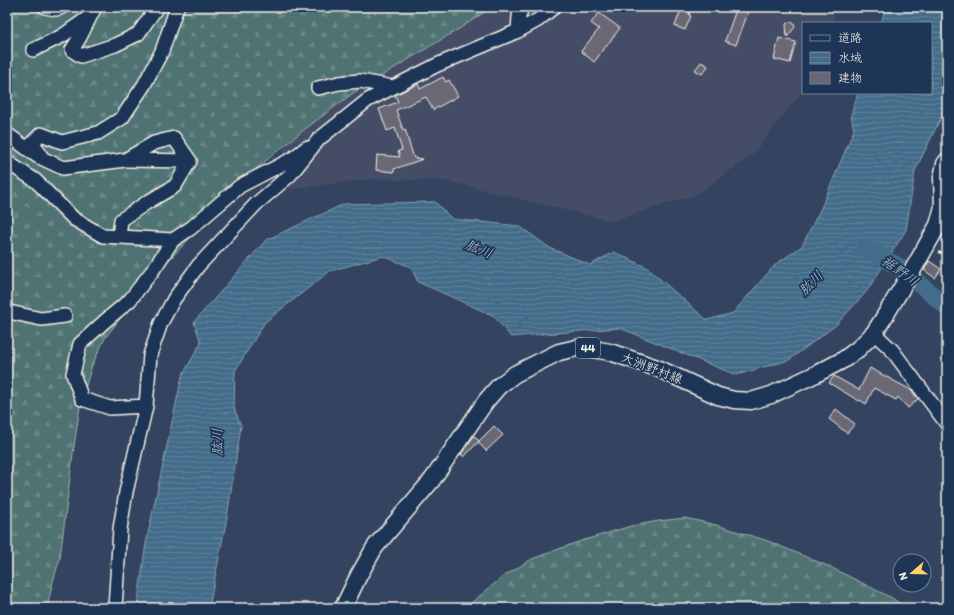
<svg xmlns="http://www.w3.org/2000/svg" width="954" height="615" viewBox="0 0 954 615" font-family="Itim,'Klee One',sans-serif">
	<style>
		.built { fill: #444e66 }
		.forest { fill: url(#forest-firs); stroke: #a2b2ae }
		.water { fill: url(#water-rules); stroke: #89a1b0 }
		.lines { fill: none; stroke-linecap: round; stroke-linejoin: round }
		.river { stroke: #426c8a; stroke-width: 18 }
		.building { fill: #6a6774; stroke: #f4f1e8 }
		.minor-casing { stroke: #f4f1e8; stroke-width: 16 }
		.major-casing { stroke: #f4f1e8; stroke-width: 19 }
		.path { stroke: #f4f1e8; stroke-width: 2; stroke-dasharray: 4 3; stroke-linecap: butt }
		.minor { stroke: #1d3557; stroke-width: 13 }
		.major { stroke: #1d3557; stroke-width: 16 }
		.labels { text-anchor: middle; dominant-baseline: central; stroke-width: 3.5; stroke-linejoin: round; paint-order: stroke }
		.shield { fill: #1d3557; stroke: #b4b9bc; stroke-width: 1 }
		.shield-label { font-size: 12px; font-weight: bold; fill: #f4f1e8 }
		.street-label { font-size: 13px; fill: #f4f1e8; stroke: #1d3557 }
		.water-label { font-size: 14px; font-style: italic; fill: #b6c2c7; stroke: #1d3557 }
	</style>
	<defs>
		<pattern id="forest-firs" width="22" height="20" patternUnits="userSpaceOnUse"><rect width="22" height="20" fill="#4f7273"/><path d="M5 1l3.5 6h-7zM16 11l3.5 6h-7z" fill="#698787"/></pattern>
		<pattern id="water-rules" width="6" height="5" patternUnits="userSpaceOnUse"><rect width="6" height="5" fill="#426c8a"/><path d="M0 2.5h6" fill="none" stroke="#5e819a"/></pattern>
	</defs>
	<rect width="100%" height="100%" fill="#344460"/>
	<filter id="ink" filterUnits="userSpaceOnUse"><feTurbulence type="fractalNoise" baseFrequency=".025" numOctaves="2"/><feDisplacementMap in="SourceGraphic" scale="8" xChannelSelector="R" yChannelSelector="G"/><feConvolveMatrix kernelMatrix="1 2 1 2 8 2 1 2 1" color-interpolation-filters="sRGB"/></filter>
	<g filter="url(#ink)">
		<!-- built -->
		<path class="built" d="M467,7H834L833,23H803V90L752,155L695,195L611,221L447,181L373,179L289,189L284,152L282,83Z"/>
		<!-- forest -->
		<path class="forest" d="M7,7H492L462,27L353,93L305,129L258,167L167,262L131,305L105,338L92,365L80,406L73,453L60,558L52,585L47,608H7Z
			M685,518L716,525L768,541L830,567L892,598L906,608H465L504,576L532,559L578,542L631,526L659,521Z"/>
		<!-- water -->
		<path class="water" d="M888,7H947V105L915,171L906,230L867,291L836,325L789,360L736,375L620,328L543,334L511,337L494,316L418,282L411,267L383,256L330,271L265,322L235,371L234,408L241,426L227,517L209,608H137L146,543L182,376L201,343L194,322L266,240L344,204L435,202L452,219L519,226L550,248L590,265L614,252L646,267L707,320L733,313L775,265L802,246L822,206L854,130L851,115L858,93H931V23H881L885,10Z"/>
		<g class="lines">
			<!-- river -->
			<path class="river" d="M865,248L901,268L947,307"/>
		</g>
		<!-- building -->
		<path class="building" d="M682,7H692L689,15L691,16L685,30L675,26Z
			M737,7H750L736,45L725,41Z
			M599,13L620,28L594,62L581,51L599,29L591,23Z
			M792,22L794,24L795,27L787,37L786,25L787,23Z
			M779,38L796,42L790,63L774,59Z
			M701,62L708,66L702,74L695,70Z
			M443,77L446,82L449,80L458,96L433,110L426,97L396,110L403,130L405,129L410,146L414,158L423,159L394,169V172L376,170L377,155L400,157L398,151L402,150L395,128L387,131L379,109L398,102L395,95L418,84L420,89Z
			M929,261L941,269L935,278L924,270Z
			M870,368L911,390L918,399L908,408L898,397L896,400L874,388L866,404L860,400L859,401L829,383L834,376L859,390Z
			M836,409L855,424L847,433L829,419Z
			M494,426L503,435L486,451L478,442Z
			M474,436L479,441L464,457L461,454Z"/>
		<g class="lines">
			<defs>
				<path id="minor" d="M45,7L56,9L62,7
					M95,7L80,37L72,50L81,56L115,45L138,34L157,7
					M518,31L519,16L522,7
					M33,50L62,36L89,17
					M318,88L339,83L360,81L393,87
					M7,134L37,156L63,168L125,160L154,143L174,138L190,161L175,186L146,203L121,220L119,237
					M41,156L33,142L41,134L62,142L98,133L122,118L144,85L162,51L177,7
					M127,160L190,161
					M7,162L36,181L74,219L103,236L173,240
					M7,312H9L41,319L65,316
					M874,333L892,350L947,424
					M146,406L110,408L82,399L73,374L80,344L105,321L130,300L153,270L173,240L191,228L240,186L292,159L306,148
					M115,608L120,529L126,492L146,406L150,355L161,323L174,299L198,266L256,204L290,175L319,139L368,100L437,65L518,31L538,20L554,7"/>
				<path id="major" d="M343,608L359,575L375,547L432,480L486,401L499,386L515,374L559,352L581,347L610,352L657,368L718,396L734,400L751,401L771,395L816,374L843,360L858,349L874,333L883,319L915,266L938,225L943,207L942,178L945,164L947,161"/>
			</defs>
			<!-- minor casing -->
			<use href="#minor" class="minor-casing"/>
			<!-- major casing -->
			<use href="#major" class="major-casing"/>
			<!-- path -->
			<path class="path" d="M938,252L947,255"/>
			<!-- minor -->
			<use href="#minor" class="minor"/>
			<!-- major -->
			<use href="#major" class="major"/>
		</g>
	</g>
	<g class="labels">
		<!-- shield labels -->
		<rect class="shield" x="576" y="338" width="24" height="20" rx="3"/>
		<g class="shield-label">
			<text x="588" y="348">44</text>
		</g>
		<!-- street labels -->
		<g class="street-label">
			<text transform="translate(652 368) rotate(21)">大洲野村線</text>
		</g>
		<!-- water labels -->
		<g class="water-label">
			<text transform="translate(479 249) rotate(22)">肱川</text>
			<text transform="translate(900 271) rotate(35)">裾野川</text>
			<text transform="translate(811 283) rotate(-46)">肱川</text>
			<text transform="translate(217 442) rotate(-90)">肱川</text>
		</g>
	</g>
	<!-- margin -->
	<rect width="954" height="615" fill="none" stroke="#1d3557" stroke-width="24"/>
	<rect x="12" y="12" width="930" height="591" fill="none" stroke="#f4f1e8" stroke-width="1.5" filter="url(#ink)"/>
	<!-- legend -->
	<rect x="802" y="22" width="130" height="72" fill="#1d3557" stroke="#738091"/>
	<rect x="810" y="35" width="20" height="6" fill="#1d3557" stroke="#738091"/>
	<text x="838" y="42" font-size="12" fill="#f4f1e8">道路</text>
	<rect x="810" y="52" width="20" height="12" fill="url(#water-rules)" stroke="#738091"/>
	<text x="838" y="62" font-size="12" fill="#f4f1e8">水域</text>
	<rect x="810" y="72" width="20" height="12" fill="#6a6774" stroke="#738091"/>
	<text x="838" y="82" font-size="12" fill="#f4f1e8">建物</text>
	<!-- north arrow -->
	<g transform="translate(912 573) rotate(250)"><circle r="19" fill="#1d3557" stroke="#738091"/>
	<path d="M0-3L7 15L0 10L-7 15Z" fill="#ffd166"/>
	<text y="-6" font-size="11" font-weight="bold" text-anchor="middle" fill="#f4f1e8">N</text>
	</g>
</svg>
